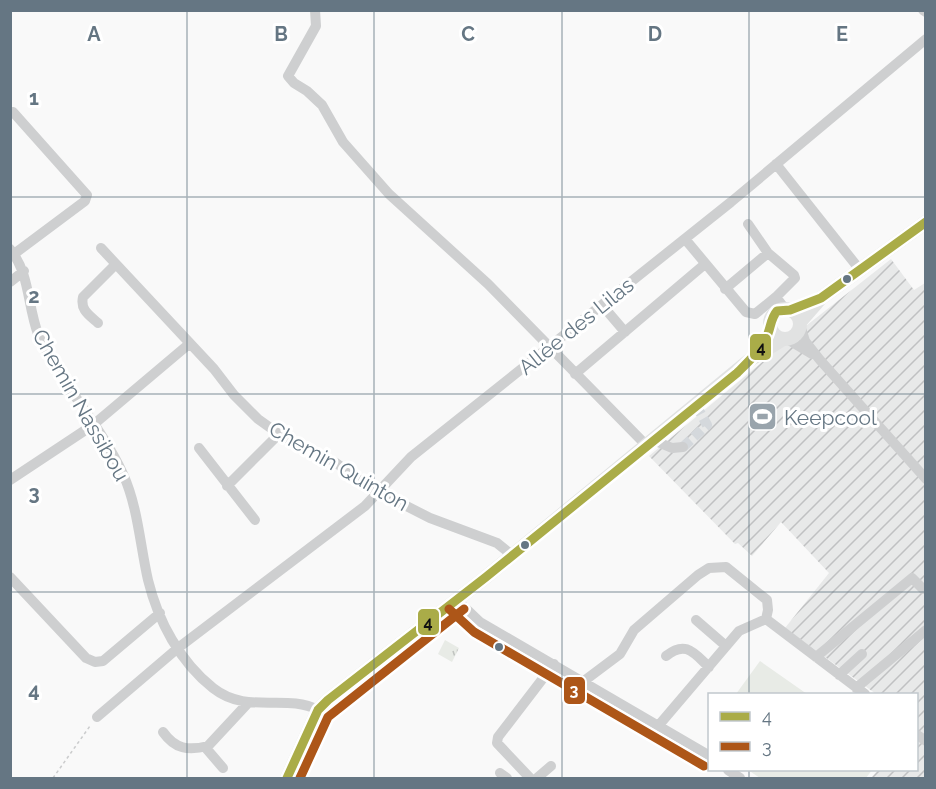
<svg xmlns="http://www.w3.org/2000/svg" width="936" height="789" viewBox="0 0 936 789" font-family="Raleway,sans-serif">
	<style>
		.industrial { fill: url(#industrial-furrows) }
		.park { fill: url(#park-tufts) }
		.garden { fill: #e8ebe6 }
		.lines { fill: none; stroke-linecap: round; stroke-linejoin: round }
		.minor-tunnel { stroke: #d4d8dc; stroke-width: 10; stroke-dasharray: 10 5; stroke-linecap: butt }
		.path { stroke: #cbcccd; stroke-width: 1.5; stroke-dasharray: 3 3; stroke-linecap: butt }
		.minor { stroke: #cecfd0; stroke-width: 10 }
		.major { stroke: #e1e2e2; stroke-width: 14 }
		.bus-1-casing { stroke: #fff; stroke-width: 14 }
		.bus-2-casing { stroke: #fff; stroke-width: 14 }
		.bus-1 { stroke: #aaac48; stroke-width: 9 }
		.bus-2 { stroke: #ad5618; stroke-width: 9 }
		.grid { fill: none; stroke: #657683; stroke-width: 1.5; stroke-opacity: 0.55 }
		.bus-dot { fill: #657683; stroke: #fff; stroke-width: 2 }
		.labels { text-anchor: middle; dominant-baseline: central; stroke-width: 6; stroke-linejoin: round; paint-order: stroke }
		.street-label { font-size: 21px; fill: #657683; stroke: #fff }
		.poi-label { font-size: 21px; fill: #657683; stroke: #fff; text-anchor: start }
		.grid-label { font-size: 20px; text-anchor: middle; font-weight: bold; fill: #657683; stroke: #fff; stroke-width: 6; stroke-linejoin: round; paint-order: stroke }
		.line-badge { stroke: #fff; stroke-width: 2 }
		.badge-label { font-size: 16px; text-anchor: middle; font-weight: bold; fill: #fff }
		.pale-badge-label { font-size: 16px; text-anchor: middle; font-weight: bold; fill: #111 }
	</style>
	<defs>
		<pattern id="industrial-furrows" width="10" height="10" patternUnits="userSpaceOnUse" patternTransform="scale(1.5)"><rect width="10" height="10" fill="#e8e9e9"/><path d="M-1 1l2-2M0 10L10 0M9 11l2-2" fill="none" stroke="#c0c1c2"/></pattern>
		<pattern id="park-tufts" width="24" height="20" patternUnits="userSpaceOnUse" patternTransform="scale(1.5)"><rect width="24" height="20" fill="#e8ebe6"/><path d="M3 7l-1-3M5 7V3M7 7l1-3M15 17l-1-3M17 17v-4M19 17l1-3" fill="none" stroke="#c0c3c0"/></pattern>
	</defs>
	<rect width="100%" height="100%" fill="#f9f9f9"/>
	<!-- industrial -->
	<path class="industrial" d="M891,259L914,290L925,283V778H871L878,770H916V694H876L785,628L829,573L781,522L752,556L738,543L735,544L649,456L802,329Z"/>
	<!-- park -->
	<path class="park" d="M445,640L459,648L452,662L438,654Z"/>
	<!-- garden -->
	<path class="garden" d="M760,661L807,694H736Z
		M748,770H872L866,778H760Z"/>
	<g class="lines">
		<!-- minor-tunnel -->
		<path class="minor-tunnel" d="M683,447L707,425L696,405"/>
		<!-- path -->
		<path class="path" d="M53,778L90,726"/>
		<!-- minor -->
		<path class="minor" d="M315,10L316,26L288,76L294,83L307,91L322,105L343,142L389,194L488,284L646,445
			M923,10L926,12
			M13,112L87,195L85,201L14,254
			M776,164L860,270
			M748,224L768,253
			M685,239L746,312L755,314L776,297L785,309
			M101,248L214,369L234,395L258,419L279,434L336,463L371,488L430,518L497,543L512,555
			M10,249C30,274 27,304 38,334C43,348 52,361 60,374C81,406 107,439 123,474C138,507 140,545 148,580C158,621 180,662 213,688C247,715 286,693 318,710
			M10,282L24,271
			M725,289L768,253L794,275L795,278L776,297
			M602,305L625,332
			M98,323C89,315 80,310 83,297L116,264
			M800,325L805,341L820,360L926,479
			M787,339L812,354
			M575,374L705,264
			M653,440L672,448L683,447
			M199,448L255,520
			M10,480L93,425L189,344
			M227,486L279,434
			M10,577L86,658L95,662L103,661L160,613
			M457,600L480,622L710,756
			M766,619L865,694
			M696,620L726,646
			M666,656C686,640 694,653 709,667
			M816,657L912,578L923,589
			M839,675L862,654
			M584,681L620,654L634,630L698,575L709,568L726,567L767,600L768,610L766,619
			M856,688L926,630
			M97,717L178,648L365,506L411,457L731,202L926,39
			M659,725L739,631L766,619
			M163,732C175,749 188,751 208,746L248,703
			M916,734L926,741
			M205,747L223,768
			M728,770L740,778
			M290,772L300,778
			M500,773L507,778
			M530,778L497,743L498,737L554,664
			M537,778L551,766"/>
		<!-- major -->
		<path class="major" d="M770 324a15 15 0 1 1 30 0a15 15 0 1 1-30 0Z
			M800,322L821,298L926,222
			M287,778L318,710L328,700L486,577L751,359L783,339"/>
		<defs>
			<path id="bus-1" d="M287,778L318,710L328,700L486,577L737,373C748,362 759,352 766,338C771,329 770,319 777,311L790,310L821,298L926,222"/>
			<path id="bus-2" d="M449,609L474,632L704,766
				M300,778L328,717L464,609"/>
		</defs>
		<!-- bus-1 casing -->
		<use href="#bus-1" class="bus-1-casing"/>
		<!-- bus-2 casing -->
		<use href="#bus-2" class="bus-2-casing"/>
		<!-- bus-1 -->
		<use href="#bus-1" class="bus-1"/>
		<!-- bus-2 -->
		<use href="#bus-2" class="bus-2"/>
	</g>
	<!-- grid -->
	<path class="grid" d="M187,10V778M374,10V778M562,10V778M749,10V694M10,197H926M10,394H926M10,592H926M749,770V778"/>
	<!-- icons -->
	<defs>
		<symbol id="stadium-square" viewBox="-11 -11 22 22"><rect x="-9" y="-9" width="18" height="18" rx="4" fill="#99a4ac" stroke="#fff"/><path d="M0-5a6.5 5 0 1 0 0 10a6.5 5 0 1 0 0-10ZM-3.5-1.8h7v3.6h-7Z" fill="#fff"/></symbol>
	</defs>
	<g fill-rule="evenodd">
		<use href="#stadium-square" x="746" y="400" width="33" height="33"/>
	</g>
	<!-- markers -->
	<g class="bus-dot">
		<circle cx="847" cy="279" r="5"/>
		<circle cx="525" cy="545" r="5"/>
		<circle cx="499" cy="647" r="5"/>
	</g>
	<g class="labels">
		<!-- street labels -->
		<g class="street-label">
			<text transform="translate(576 326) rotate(-39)">Allée des Lilas</text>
			<text transform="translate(81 405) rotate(60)">Chemin Nassibou</text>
			<text transform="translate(339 466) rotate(30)">Chemin Quinton</text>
		</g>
		<!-- poi labels -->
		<g class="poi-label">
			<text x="784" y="417">Keepcool</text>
		</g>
	</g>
	<g class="grid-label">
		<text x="94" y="41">A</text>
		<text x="281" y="41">B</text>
		<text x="468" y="41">C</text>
		<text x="655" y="41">D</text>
		<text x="842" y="41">E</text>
		<text x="34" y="105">1</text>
		<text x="34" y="303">2</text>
		<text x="34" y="500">3</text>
		<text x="34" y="697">4</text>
	</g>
	<g class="line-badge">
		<rect x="749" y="333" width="23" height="28" rx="6" fill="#aaac48"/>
		<rect x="417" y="608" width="23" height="28" rx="6" fill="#aaac48"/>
		<rect x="563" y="676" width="23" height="29" rx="6" fill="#ad5618"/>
	</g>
	<g class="badge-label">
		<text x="574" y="696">3</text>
	</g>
	<g class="pale-badge-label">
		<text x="761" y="353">4</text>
		<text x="428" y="628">4</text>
	</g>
	<!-- border -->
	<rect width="936" height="789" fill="none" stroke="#657683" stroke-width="24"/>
	<!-- legend -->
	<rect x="708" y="693" width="210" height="78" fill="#ffffff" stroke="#c1c8cd" stroke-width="1.5"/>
	<rect x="720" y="712" width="30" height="9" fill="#aaac48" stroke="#c1c8cd" stroke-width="1.5"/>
	<text x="762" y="723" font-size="18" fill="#657683">4</text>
	<rect x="720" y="742" width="30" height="9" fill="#ad5618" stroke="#c1c8cd" stroke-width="1.5"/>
	<text x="762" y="753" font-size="18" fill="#657683">3</text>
</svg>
